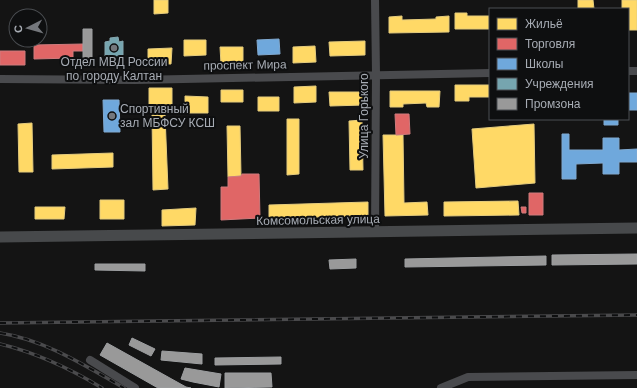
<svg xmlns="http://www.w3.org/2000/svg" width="637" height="388" viewBox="0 0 637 388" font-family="Arial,sans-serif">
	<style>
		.homes { fill: #ffd966; stroke: #e5cc7d }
		.shops { fill: #e06666; stroke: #cf7b7d }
		.schools { fill: #6fa8dc; stroke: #80a9d0 }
		.public { fill: #76a5af; stroke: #85a7b0 }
		.industry { fill: #999; stroke: #9d9fa1 }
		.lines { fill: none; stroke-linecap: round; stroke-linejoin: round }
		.street { stroke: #494a4d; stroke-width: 8 }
		.secondary { stroke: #47494b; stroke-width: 11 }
		.rail-casing { stroke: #4a4a4c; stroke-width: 3.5 }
		.rail { stroke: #0e0f10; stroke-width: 2; stroke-dasharray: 6; stroke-linecap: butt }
		.poi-dot { fill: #74777c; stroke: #0e0f10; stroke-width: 1.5 }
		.labels { text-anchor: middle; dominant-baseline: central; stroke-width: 4; stroke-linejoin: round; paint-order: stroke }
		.poi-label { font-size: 12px; fill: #a7acb4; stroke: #0e0f10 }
		.street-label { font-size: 12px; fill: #a7acb4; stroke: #0e0f10 }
	</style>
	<rect width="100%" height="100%" fill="#141414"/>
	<!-- homes -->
	<path class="homes" d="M154,0H168V13L154,14Z
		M578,0H593L594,9H578Z
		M622,0H637V30H628V9H622Z
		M455,13H467V16H490V29H455Z
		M402,16V20L436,19V17L449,16V32L389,33V17Z
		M184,40H206V55L184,56Z
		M365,41V55L330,56L329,42Z
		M315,46L316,62L293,63V47Z
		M220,47H243V63L221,64Z
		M172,48L171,64H148V49Z
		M455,85H490V97H469V101H455Z
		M316,86V102L294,103V87Z
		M149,88H172V105H149Z
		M221,90H243V102H221Z
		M390,91H440L439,107H427L426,103L403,104V107H390Z
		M329,92H364V105L330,106Z
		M185,96L208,97V113H185Z
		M258,97H279V111H258Z
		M152,115H165L168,189L153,190Z
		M287,119H299V174L287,175Z
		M362,120L363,170H350L349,121Z
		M32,123L33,172H19L18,124Z
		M534,124L535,183L476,188L472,129Z
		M227,126H240L241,176L228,177Z
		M383,135H403L404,203L427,202L428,215L385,216Z
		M113,153V167L52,169V155Z
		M100,200H124V219H100Z
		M518,201L519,215L444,216V202Z
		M368,202V216L269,218V205Z
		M35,207H65L64,219H35Z
		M196,208L195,225L162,226V210Z"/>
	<!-- shops -->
	<path class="shops" d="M83,44V51H73V58L34,59V45Z
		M0,51H25V65H0Z
		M395,114H409L410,134L396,135Z
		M242,174H259L260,218L221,220V187H228V177L241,176Z
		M529,193H543V215H529Z
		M521,207H526V213H522Z"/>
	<!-- schools -->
	<path class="schools" d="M279,39L280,54L258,55L257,40Z
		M628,93H637V110H628Z
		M103,100H119L120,132H104Z
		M604,119H618V125H604Z
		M562,134H569V150H603V138H619V150L637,149V162H619V174H603V163L576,164V179H562Z"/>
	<!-- public -->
	<path class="public" d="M118,37L119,42L123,41V55L111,57V55L105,56V42L110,41V38Z"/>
	<!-- industry -->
	<path class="industry" d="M83,29H92V62H83Z
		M637,254V264L552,265V255Z
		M546,256V265L405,267V259Z
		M356,259V268L330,269L329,260Z
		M95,264H145V271L95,270Z
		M132,338L155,349L151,356L129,345Z
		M107,343L186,387L191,388H158L100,355Z
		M162,351L202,354V364L161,360Z
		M281,357V364L215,365V358Z
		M185,368L221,374L219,387L193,382L181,379Z
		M225,373H271L272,387L225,388Z"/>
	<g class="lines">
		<!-- street -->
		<path class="street" d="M375,0L376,74L375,232
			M628,71H637
			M0,79L135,80L490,73
			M90,360L135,388
			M441,388L468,377L637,375"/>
		<!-- secondary -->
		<path class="secondary" d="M0,237L637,228"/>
		<defs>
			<path id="rail" d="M0,323L637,315
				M0,333C45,340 84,365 124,388
				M0,344C37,353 69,368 102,388"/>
		</defs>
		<!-- rail casing -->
		<use href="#rail" class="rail-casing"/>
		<!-- rail -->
		<use href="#rail" class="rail"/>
	</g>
	<!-- markers -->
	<g class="poi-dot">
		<circle cx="114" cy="48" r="4"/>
		<circle cx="112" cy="116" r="4"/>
	</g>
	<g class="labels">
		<!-- poi labels -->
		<g class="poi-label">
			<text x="114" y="62">Отдел МВД России<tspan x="114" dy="14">по городу Калтан</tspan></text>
			<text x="120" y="109" text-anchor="start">Спортивный<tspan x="120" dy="14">зал МБФСУ КСШ</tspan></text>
		</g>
		<!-- street labels -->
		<g class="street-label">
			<text transform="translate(245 65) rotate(-1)">проспект Мира</text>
			<text transform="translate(364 116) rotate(-90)">Улица Горького</text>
			<text transform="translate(318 220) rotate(-1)">Комсомольская улица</text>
		</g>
	</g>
	<!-- legend -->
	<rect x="489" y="8" width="140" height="112" fill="#0e0f10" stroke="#4b4e52"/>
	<rect x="497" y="18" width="20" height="12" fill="#ffd966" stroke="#4b4e52"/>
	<text x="525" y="28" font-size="12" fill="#a7acb4">Жильё</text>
	<rect x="497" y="38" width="20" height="12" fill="#e06666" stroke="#4b4e52"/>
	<text x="525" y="48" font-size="12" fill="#a7acb4">Торговля</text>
	<rect x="497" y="58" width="20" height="12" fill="#6fa8dc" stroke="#4b4e52"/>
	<text x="525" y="68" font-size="12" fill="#a7acb4">Школы</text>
	<rect x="497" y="78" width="20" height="12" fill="#76a5af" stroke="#4b4e52"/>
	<text x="525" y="88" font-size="12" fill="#a7acb4">Учреждения</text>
	<rect x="497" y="98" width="20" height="12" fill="#999999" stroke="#4b4e52"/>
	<text x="525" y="108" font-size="12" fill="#a7acb4">Промзона</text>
	<!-- north arrow -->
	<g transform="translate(28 28) rotate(264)"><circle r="19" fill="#0e0f10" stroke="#4b4e52"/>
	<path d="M0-3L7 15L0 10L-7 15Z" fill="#74777c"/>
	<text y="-6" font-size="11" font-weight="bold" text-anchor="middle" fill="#a7acb4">С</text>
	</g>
</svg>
